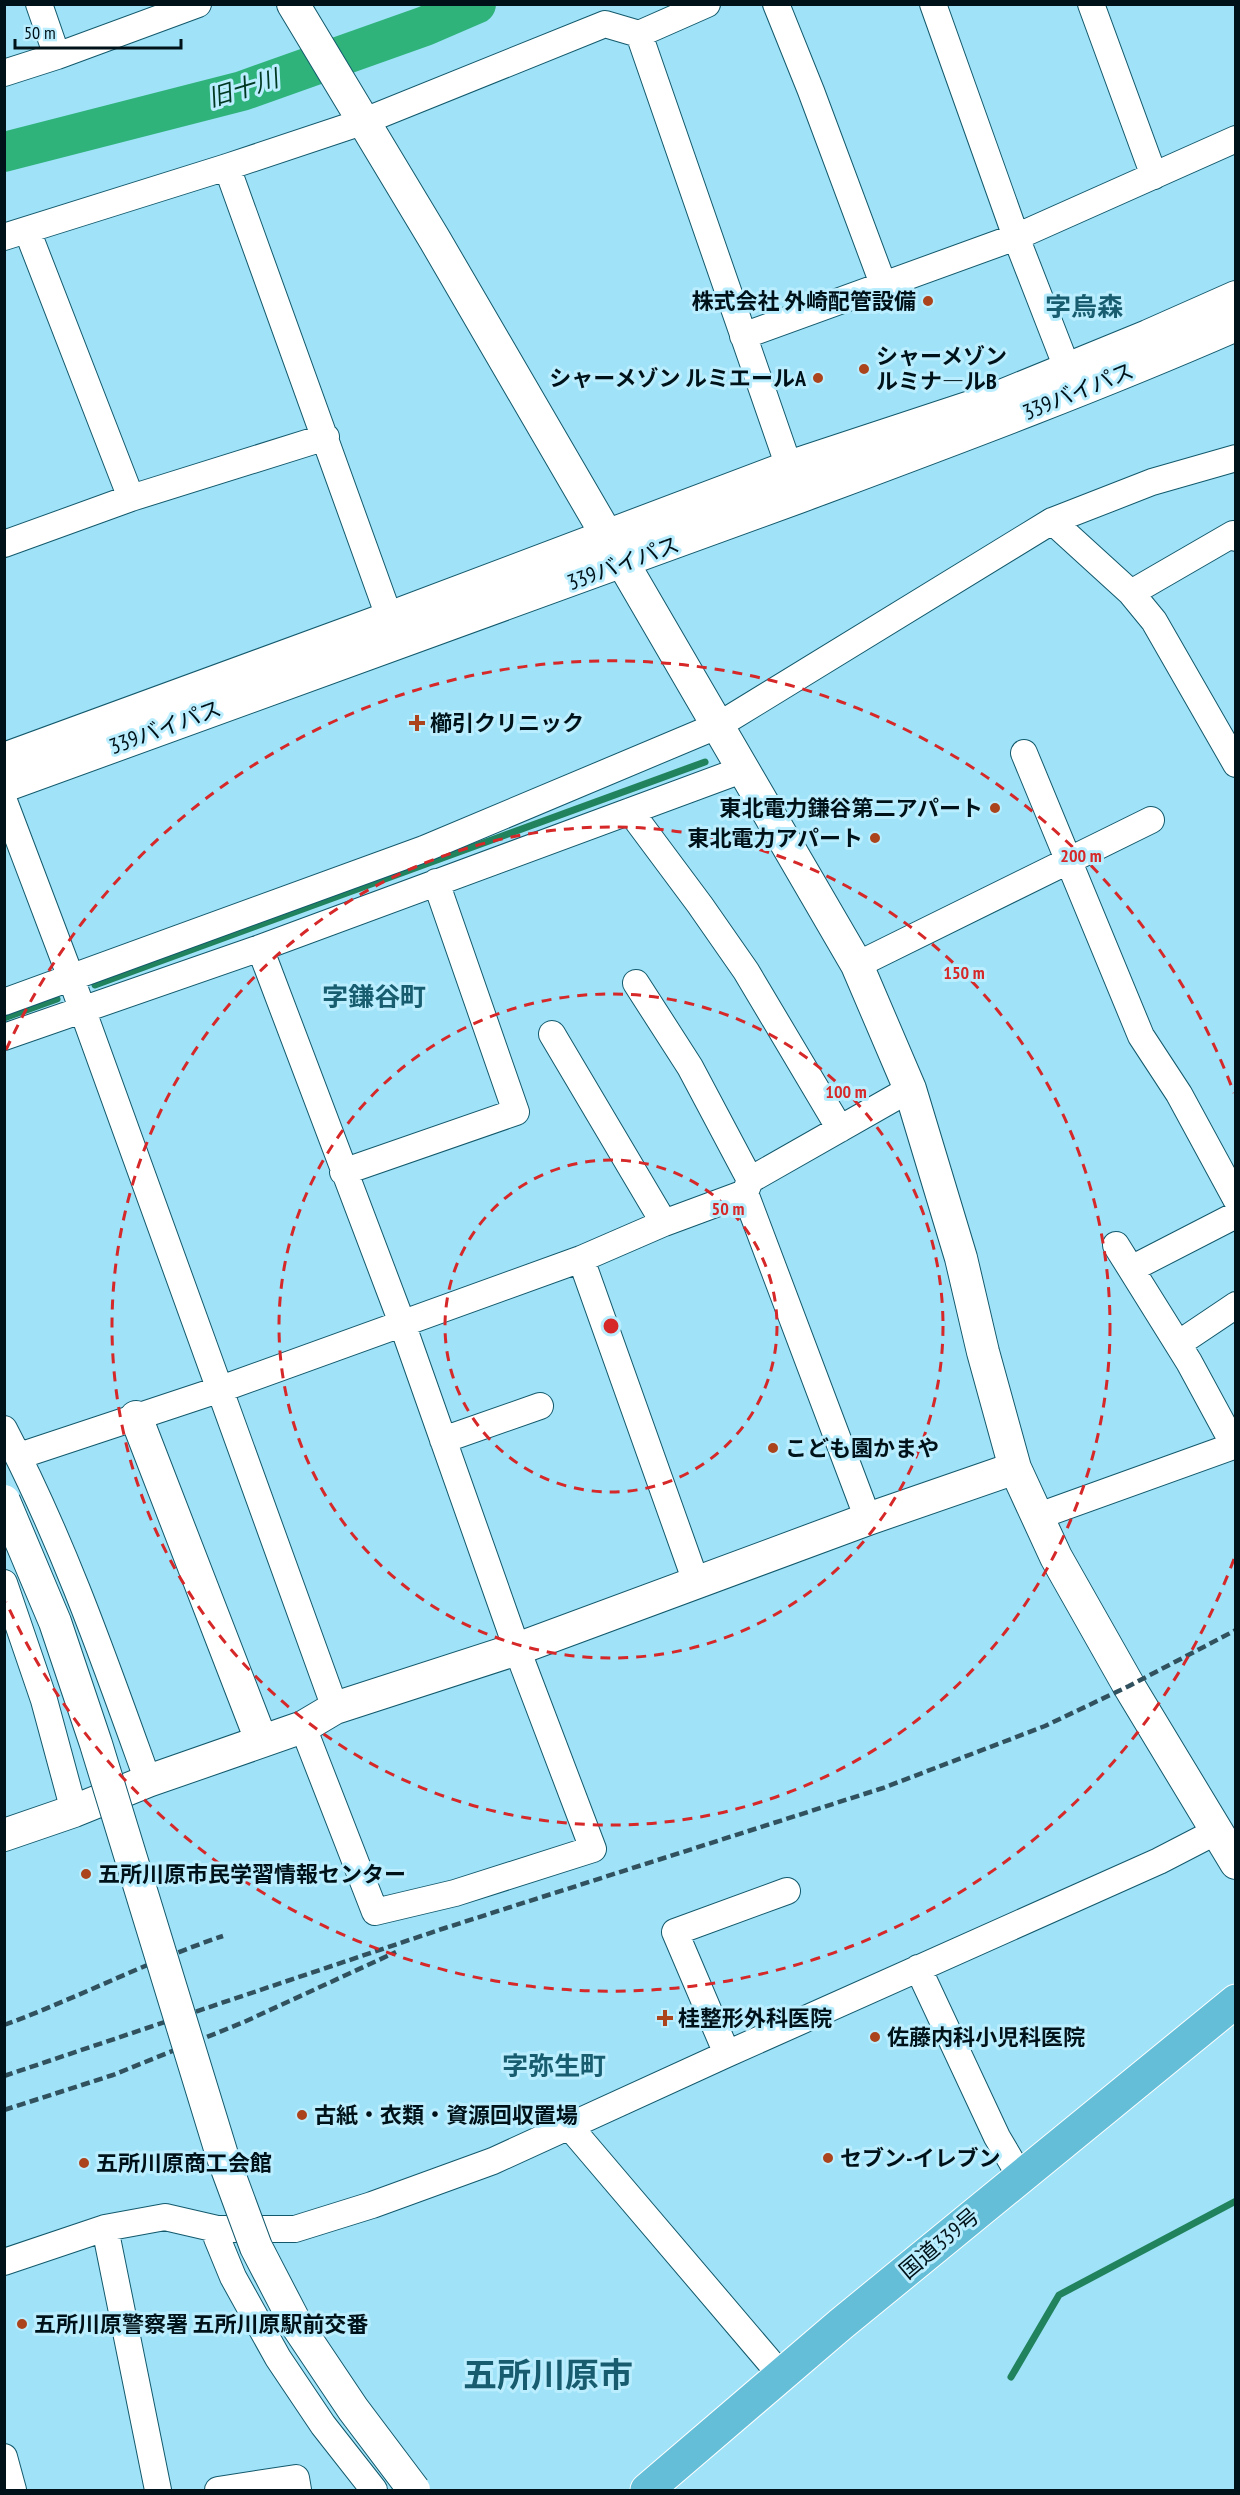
<svg xmlns="http://www.w3.org/2000/svg" width="1240" height="2495" viewBox="0 0 1240 2495" font-family="'PT Sans Narrow','Noto Sans JP',sans-serif">
	<style>
		.lines { fill: none; stroke-linecap: round; stroke-linejoin: round }
		.stream { stroke: #21835e; stroke-width: 7 }
		.river { stroke: #2fb37b; stroke-width: 40 }
		.minor-casing { stroke: #12596c; stroke-width: 28 }
		.tertiary-casing { stroke: #12596c; stroke-width: 34 }
		.trunk-casing { stroke: #fff; stroke-width: 35 }
		.minor { stroke: #fff; stroke-width: 26 }
		.tertiary { stroke: #fff; stroke-width: 32 }
		.trunk { stroke: #64bed8; stroke-width: 33 }
		.rail { stroke: #30515d; stroke-width: 4.5; stroke-dasharray: 9 4.5; stroke-linecap: butt }
		.tertiary-bridge-casing { stroke: #12596c; stroke-width: 34; stroke-linecap: butt }
		.tertiary-bridge { stroke: #fff; stroke-width: 32 }
		.ring { fill: none; stroke: #d62828; stroke-width: 3; stroke-dasharray: 10 8 }
		.poi-dot { fill: #ab441c; stroke: #baeeff; stroke-width: 2 }
		.labels { text-anchor: middle; dominant-baseline: central; stroke-width: 6; stroke-linejoin: round; paint-order: stroke }
		.poi-label { font-size: 22px; font-weight: bold; fill: #001219; stroke: #baeeff; text-anchor: start }
		.street-label { font-size: 22px; fill: #001219; stroke: #baeeff }
		.water-label { font-size: 24px; font-style: italic; fill: #003821; stroke: #baeeff }
		.quarter-label { font-size: 26px; font-weight: bold; fill: #175d6f; stroke: #baeeff }
		.town-label { font-size: 34px; font-weight: bold; fill: #175d6f; stroke: #baeeff }
		.centre { fill: #d62828; stroke: #baeeff; stroke-width: 3 }
		.ring-label { font-size: 18px; text-anchor: middle; font-weight: bold; fill: #d62828; stroke: #baeeff; stroke-width: 6; stroke-linejoin: round; paint-order: stroke }
	</style>
	<rect width="100%" height="100%" fill="#a0e2f8"/>
	<g class="lines">
		<!-- stream -->
		<path class="stream" d="M95,985L705,762
			M4,1018L57,999
			M1011,2377L1059,2295L1236,2201"/>
		<!-- river -->
		<path class="river" d="M4,152L242,91L425,26L476,4"/>
		<defs>
			<path id="minor" d="M39,4L57,56
				M707,4L639,34L789,467
				M776,4L811,91L883,284
				M933,4L1016,237L1067,368
				M1091,4L1154,176
				M4,73L57,56L198,4
				M227,167L396,636
				M27,230L131,498
				M4,237L227,167L362,122L605,24L639,34
				M743,336L1016,237L1236,139
				M1052,521L1131,593L1154,621L1236,764
				M4,544L131,498L326,437
				M1131,593L1233,534L1236,538
				M1024,753L1141,1036L1179,1094L1236,1199
				M4,801L71,978L335,1708
				M630,811L700,905L746,971L840,1129
				M260,948L402,1323L517,1649L593,1849L455,1893L375,1912L303,1727
				M857,965L1151,820
				M636,983L690,1067L750,1180
				M4,1002L424,849L719,725L1052,521L1152,482L1236,458
				M552,1034L664,1223
				M4,1037L260,948L744,769
				M343,1172L516,1112L436,882
				M1116,1245L1189,1362L1234,1445
				M581,1259L696,1582
				M1131,1269L1236,1215
				M1178,1344L1236,1305
				M4,1429C63,1541 105,1662 148,1781
				M443,1440L540,1406
				M19,1456L221,1389L581,1259L664,1223L745,1193
				M1036,1517L1236,1445
				M868,1519L745,1193L750,1180L910,1089
				M4,1583L44,1700L74,1811
				M918,1968L997,2137L1020,2176
				M727,2054L675,1932L787,1891
				M569,2126L781,2375
				M105,2228L158,2490
				M217,2229V2238L233,2277L278,2358L323,2425L374,2490
				M4,2262L105,2228L165,2217L217,2229H295L372,2205L493,2161L727,2054L1159,1861L1217,1831
				M4,2457L13,2490
				M218,2490L296,2478L298,2490"/>
			<path id="tertiary" d="M293,4L435,240L857,965L910,1089L961,1258L983,1352L1015,1468L1056,1557L1129,1686L1236,1863
				M4,759L389,618L789,467L989,401L1148,336L1236,297
				M4,786C269,688 535,595 799,497C946,442 1092,388 1236,325
				M136,1417L261,1740
				M4,1835L74,1811L148,1781L303,1727L335,1708L517,1649L868,1519L1015,1468"/>
			<path id="trunk" d="M647,2490L841,2324L1236,2001"/>
		</defs>
		<!-- minor casing -->
		<use href="#minor" class="minor-casing"/>
		<!-- tertiary casing -->
		<use href="#tertiary" class="tertiary-casing"/>
		<!-- trunk casing -->
		<use href="#trunk" class="trunk-casing"/>
		<!-- minor -->
		<use href="#minor" class="minor"/>
		<!-- tertiary -->
		<use href="#tertiary" class="tertiary"/>
		<!-- trunk -->
		<use href="#trunk" class="trunk"/>
		<!-- rail -->
		<path class="rail" d="M4,2025C78,1998 148,1961 223,1936
			M4,2076L445,1928L883,1788L1045,1726L1129,1686L1236,1630
			M4,2110L113,2075L244,2022L396,1952"/>
		<defs>
			<path id="tertiary-bridge" d="M4,1501L55,1622L96,1744L222,2155L256,2247L296,2324L353,2409L414,2490"/>
		</defs>
		<!-- tertiary-bridge casing -->
		<use href="#tertiary-bridge" class="tertiary-bridge-casing"/>
		<!-- tertiary-bridge -->
		<use href="#tertiary-bridge" class="tertiary-bridge"/>
	</g>
	<!-- distance rings -->
	<g class="ring">
		<circle cx="611" cy="1326" r="166"/>
		<circle cx="611" cy="1326" r="332"/>
		<circle cx="611" cy="1326" r="499"/>
		<path d="M1234 1559A665 665 0 0 1 6 1602M6 1050A665 665 0 0 1 1234 1093"/>
	</g>
	<!-- markers -->
	<g class="poi-dot">
		<circle cx="928" cy="301" r="6"/>
		<circle cx="864" cy="369" r="6"/>
		<circle cx="818" cy="378" r="6"/>
		<path d="M414 714h6v6h6v6h-6v6h-6v-6h-6v-6h6z"/>
		<circle cx="995" cy="808" r="6"/>
		<circle cx="875" cy="838" r="6"/>
		<circle cx="773" cy="1448" r="6"/>
		<circle cx="86" cy="1874" r="6"/>
		<path d="M662 2009h6v6h6v6h-6v6h-6v-6h-6v-6h6z"/>
		<circle cx="875" cy="2037" r="6"/>
		<circle cx="302" cy="2115" r="6"/>
		<circle cx="828" cy="2158" r="6"/>
		<circle cx="84" cy="2163" r="6"/>
		<circle cx="22" cy="2324" r="6"/>
	</g>
	<g class="labels">
		<!-- poi labels -->
		<g class="poi-label">
			<text x="916" y="301" text-anchor="end">株式会社 外崎配管設備</text>
			<text x="876" y="356">シャーメゾン<tspan x="876" dy="25">ルミナ―ルB</tspan></text>
			<text x="806" y="378" text-anchor="end">シャーメゾン ルミエールA</text>
			<text x="430" y="723">櫛引クリニック</text>
			<text x="983" y="808" text-anchor="end">東北電力鎌谷第二アパート</text>
			<text x="863" y="838" text-anchor="end">東北電力アパート</text>
			<text x="785" y="1448">こども園かまや</text>
			<text x="98" y="1874">五所川原市民学習情報センター</text>
			<text x="678" y="2018">桂整形外科医院</text>
			<text x="887" y="2037">佐藤内科小児科医院</text>
			<text x="314" y="2115">古紙・衣類・資源回収置場</text>
			<text x="840" y="2158">セブン-イレブン</text>
			<text x="96" y="2163">五所川原商工会館</text>
			<text x="34" y="2324">五所川原警察署 五所川原駅前交番</text>
		</g>
		<!-- street labels -->
		<g class="street-label">
			<text transform="translate(1078 391) rotate(-22)">339バイパス</text>
			<text transform="translate(623 563) rotate(-20)">339バイパス</text>
			<text transform="translate(165 727) rotate(-20)">339バイパス</text>
			<text transform="translate(939 2243) rotate(-40)">国道339号</text>
		</g>
		<!-- water labels -->
		<g class="water-label">
			<text transform="translate(243 88) rotate(-17)">旧十川</text>
		</g>
		<!-- quarter labels -->
		<g class="quarter-label">
			<text x="1084" y="306">字烏森</text>
			<text x="374" y="996">字鎌谷町</text>
			<text x="554" y="2065">字弥生町</text>
		</g>
		<!-- town labels -->
		<g class="town-label">
			<text x="548" y="2374">五所川原市</text>
		</g>
	</g>
	<circle cx="611" cy="1326" r="9" class="centre"/>
	<g class="ring-label">
		<text x="1081" y="862">200 m</text>
		<text x="964" y="979">150 m</text>
		<text x="846" y="1098">100 m</text>
		<text x="728" y="1215">50 m</text>
	</g>
	<!-- border -->
	<rect width="1240" height="2495" fill="none" stroke="#001219" stroke-width="12"/>
	<!-- scale -->
	<path d="M15 39v9h166v-9" fill="none" stroke="#001219" stroke-width="3"/>
	<text x="24" y="39" font-size="18" fill="#001219" stroke="#baeeff" stroke-width="4.5" paint-order="stroke">50 m</text>
</svg>
